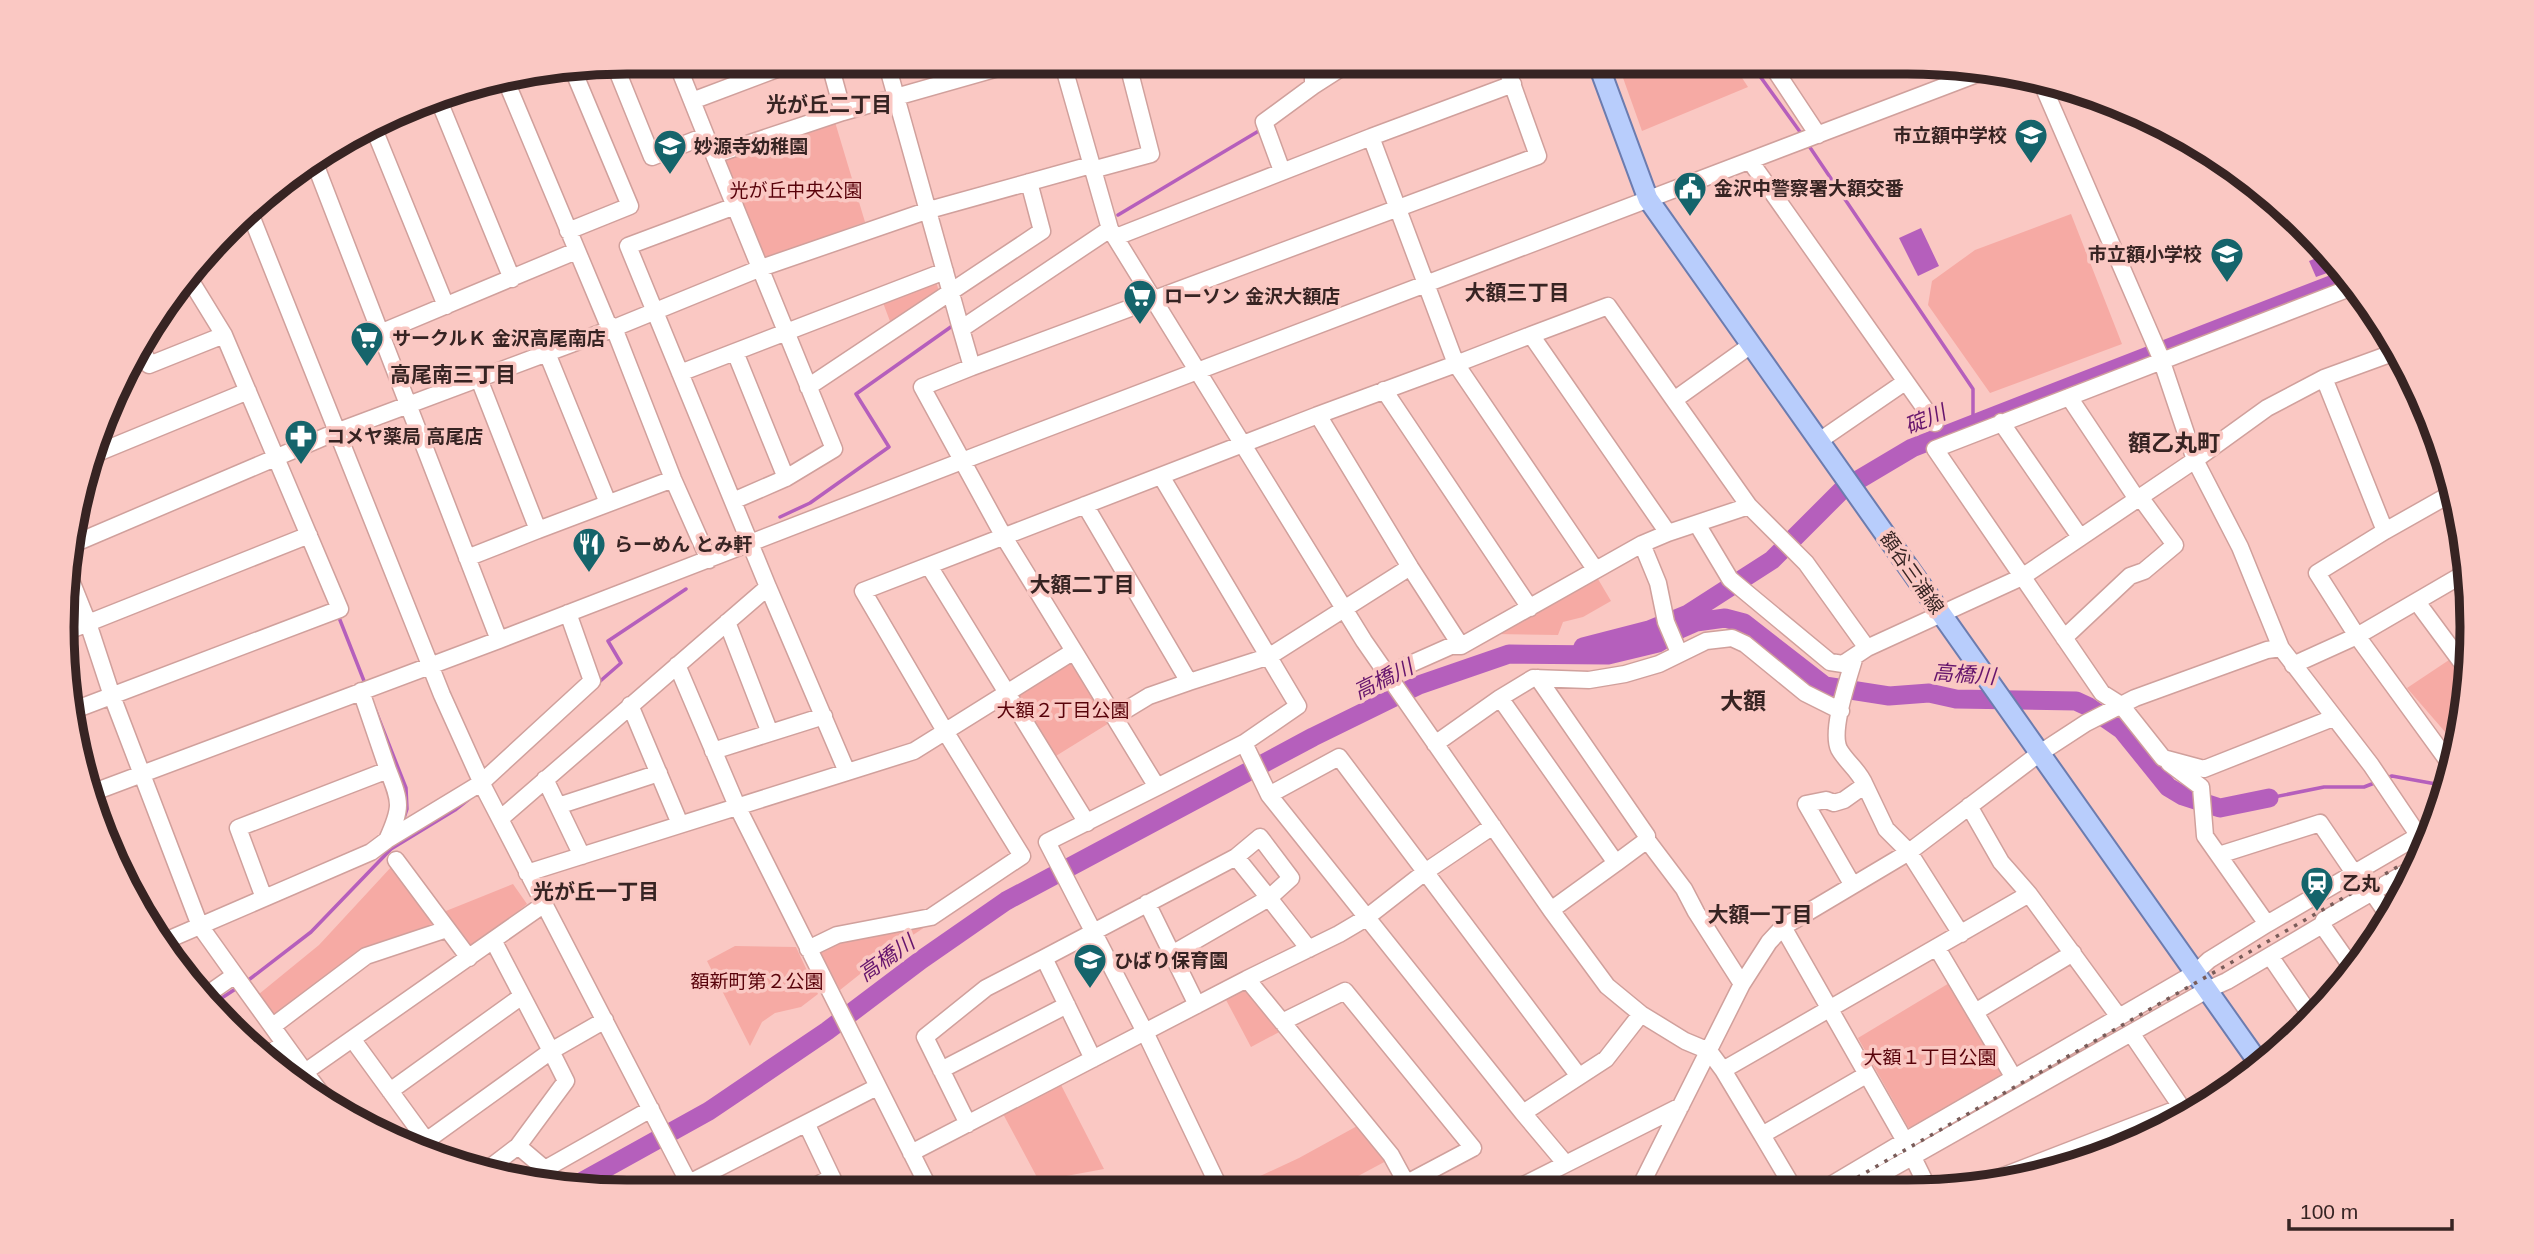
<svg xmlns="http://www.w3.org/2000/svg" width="2534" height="1254" viewBox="0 0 2534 1254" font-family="Helvetica,'Noto Sans JP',sans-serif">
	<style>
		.green { fill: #f6aaa4 }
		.water { fill: #b55fbc }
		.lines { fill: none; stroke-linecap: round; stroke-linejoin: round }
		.stream { stroke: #b55fbc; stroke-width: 3.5 }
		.river { stroke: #b55fbc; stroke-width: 19 }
		.minor-casing { stroke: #d0a09c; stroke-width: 19 }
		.major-casing { stroke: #6c7caf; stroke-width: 23 }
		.minor { stroke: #fff; stroke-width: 16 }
		.major { stroke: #b8cdfc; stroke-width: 19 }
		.rail { stroke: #795c59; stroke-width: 3.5; stroke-dasharray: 3.5 7; stroke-linecap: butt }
		.labels { text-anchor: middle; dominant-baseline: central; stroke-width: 7; stroke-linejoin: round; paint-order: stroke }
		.poi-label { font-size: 19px; font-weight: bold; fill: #372423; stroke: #fac8c3; text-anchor: start }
		.park-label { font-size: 19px; fill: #58020a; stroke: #fac8c3 }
		.street-label { font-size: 19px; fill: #372423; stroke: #fac8c3 }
		.neighbourhood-label { font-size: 21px; font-weight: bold; fill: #372423; stroke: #fac8c3 }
		.water-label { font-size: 21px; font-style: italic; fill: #66156d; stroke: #fac8c3 }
		.quarter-label { font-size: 23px; font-weight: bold; fill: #372423; stroke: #fac8c3 }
		.rim { fill: none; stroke: #372423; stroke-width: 9 }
	</style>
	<rect width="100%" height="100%" fill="#fac8c3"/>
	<!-- green -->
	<path class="green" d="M1617,61H1731L1748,87L1642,131Z
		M835,122L865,222L766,258L723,158Z
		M2071,214L2122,344L1990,393L1928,305L1932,281L1975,250Z
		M936,282L941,297L891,324L882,300Z
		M1595,574L1611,601L1583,617L1563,622L1558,635L1494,634Z
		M2452,658L2468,680L2459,748L2407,688Z
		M1076,659L1114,720L1051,759L1013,699Z
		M393,865L438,926L363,953L274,1015L259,994L319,945Z
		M2413,872L2391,911L2379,892Z
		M513,884L527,904L468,952L441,913Z
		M931,923L889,951L840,990L820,952L846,941Z
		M735,946L796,947L818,994L801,1007L775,1013L762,1022L750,1046L707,961Z
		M1951,982L2005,1072L2004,1077L1914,1130L1908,1127L1858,1038Z
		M1248,989L1283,1030L1251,1047L1225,998Z
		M1060,1083L1104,1169L1039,1181L1002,1112Z
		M1359,1125L1388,1160L1332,1190H1230L1299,1158Z"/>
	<!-- water -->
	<path class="water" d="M1921,228L1939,266L1918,276L1899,238Z
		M2329,253L2341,268L2316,277L2309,261Z"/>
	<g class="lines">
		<!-- stream -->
		<path class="stream" d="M1749,61L1803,136
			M1807,143L1973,389V422
			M1118,215L1262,129
			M780,517L810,503L889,447L856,394L955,324
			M338,615L366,686
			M598,683L621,663L608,641L686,589
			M375,709L406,788L407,809L402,824
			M2384,779L2392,776L2447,786
			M2269,798L2324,787H2364L2377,782
			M246,982L311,932L391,849L455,810L469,799
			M211,1005L237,988"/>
		<!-- river -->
		<path class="river" d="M1583,647L1649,630L1688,614L1772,560L1843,489L1912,448L2349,278
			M572,1187L709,1111L827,1031L921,960L1006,901L1313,737L1419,685L1509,654L1608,655L1658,643L1680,629L1696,622L1725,618L1744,623L1825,686L1889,696L1929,693L1956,699L2076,701L2089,707L2122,730L2168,787L2183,796L2220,808L2269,798"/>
		<defs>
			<path id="minor" d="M676,61L710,146
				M829,61L843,112
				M886,61L961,329L1110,229
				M1062,61L1110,229L1364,641L1551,910L1607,986L1641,1014L1685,1041L1709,1051L1723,1070L1762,1135L1866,1075
				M614,63L652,157L705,136
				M1771,64L1818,135
				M2040,79L2160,356L2195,460L2267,408L2324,378L2398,351
				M506,81L607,322L614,328L673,479L709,560
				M1313,86L1352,61
				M437,96L512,279
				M692,101L798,61
				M374,129L446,306
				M1371,137L1513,84
				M314,161L499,640
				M1750,161L1935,423
				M1092,170L1151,154L1127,61
				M1282,171L1264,122L1313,86V61
				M250,213L442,695L484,788L694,1193
				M568,231L630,206L573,70
				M961,329L972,367L1538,156L1504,61
				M380,333L576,251
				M1531,335L1456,364L1595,569
				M140,343L149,365L224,335
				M735,352L786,478
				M547,353L608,503
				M680,373L945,271
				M2324,378L2385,531L2317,573L2357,636L2467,572
				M479,379L538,530L673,479
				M808,387L1042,231L1029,182
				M2418,388L2446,463
				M1384,390L1530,608
				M2069,397L2137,499
				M1674,400L1749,506
				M2001,422L2080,537
				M1819,441L1905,382
				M90,456L248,391
				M1161,476L1298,706L1244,743
				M733,501L786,478L834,449L714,155L843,112L1023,61
				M1085,505L1189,682L1270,656L1410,567L1318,415L1456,364L1371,137L1116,237
				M1697,524L1730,579L1830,662L1843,664L1867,648
				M2385,531L2454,492
				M1668,533L1531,335L1608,306L1674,400L1751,345
				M1642,544L1658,583L1666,622L1677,648
				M71,545L336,432L614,328L761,268L929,210L1091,165
				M467,558L538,530
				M929,566L1087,823
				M1410,567L1461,646L1642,544L1668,533L1749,506L1806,563L1867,648L2022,577L2195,460L2240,547L2281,648L2371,765L2427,848
				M70,578L88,623L112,696L200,926L235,975L205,996
				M768,587L847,772
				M2417,602L2468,671
				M727,622L770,733
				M68,631L309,535
				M2064,638L2130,576L2144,571L2175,545L2140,497
				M1074,651L1157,787L1244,743L1269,795L1523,1113
				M1855,656C1849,677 1830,730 1839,749C1846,762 1859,770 1865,785
				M677,665L737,806L931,1192
				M2293,665L2357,636L2453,768
				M1388,674L1451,646H1461
				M1538,678L1647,836V840
				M361,691L388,770
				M1500,698L1533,678L1589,680L1625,674L1659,664L1706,641L1732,638L1745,644L1805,693L1841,711
				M630,705L680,824
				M69,712L340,609L224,335L189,278
				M1116,716L1149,696L1189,682
				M2333,718L2204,769L2163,758L2121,705L2102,693L1935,449L2355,286
				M1435,744L1500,698L1616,863L1551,910
				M713,751L824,716
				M2169,763L2201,787L2205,836L2267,924
				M545,779L582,856
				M1157,787L1047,842L1145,1032L1221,1191
				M94,792L499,640L1019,439L1990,69
				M1269,795L1339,757L1578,1075
				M558,806L659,773
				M500,819L768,587L628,246L735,206
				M2219,855L2320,823L2354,873
				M396,860L469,958
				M1616,863L1647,840L1684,889L1696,912L1742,984
				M527,873L914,751L1074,651L1004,537L922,387L972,367
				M1852,884L1806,804L1826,800L1834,803L1844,800L1865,785L1886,829L1909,852L1961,934
				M2372,892L2388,915
				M2029,894L2119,1017
				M264,898L238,828L388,770C401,803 402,807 387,840
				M1147,903L1197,1005
				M2322,925L2355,972
				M1783,927L1905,1141L2195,973L2209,960L2267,924L2418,836
				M165,941L371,852L387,840L481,783L592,681L568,613
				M1937,948L2014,1078
				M808,949L837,935L931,917L1022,856L945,731L863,591L1318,415
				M1172,954L1269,898L1236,857
				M2270,956L2311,1016
				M235,975L305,1072
				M1247,979L1391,1155L1410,1190
				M1975,1012L2073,953
				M1282,1022L1345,991L1473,1148L1407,1183
				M273,1026L366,956L447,929
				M2131,1033L2186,1114
				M353,1040L439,1158
				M264,1058L284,1043
				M1093,1059L1044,958L1236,857L1260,837L1291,878L1269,898L1309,949
				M941,1070L1067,1005
				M1723,1070L2029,894L2001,862L1969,806
				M390,1091L522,996
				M332,1108L305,1072L543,905
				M968,1124L925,1037L986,988L1044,958
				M807,1125L839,1192
				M1762,1135L1794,1189
				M426,1141L551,1051L493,940
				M518,1146L566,1081L551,1051L605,1020
				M911,1153L1247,979L1339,934L1366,918L1425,872L1493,826
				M1565,1163L1523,1113L1606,1059L1641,1014
				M484,1172L518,1146L545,1169L651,1109
				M689,1183L877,1087
				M1826,1188L1905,1141L1928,1188
				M1857,1188L2207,990L2227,981L2322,925L2324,920L2417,866
				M1972,1188L2182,1107
				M1639,1189L1742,984L1769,942L1783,927L1909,852L2040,753L2086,723L2135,698L2267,650L2281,648
				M1514,1190L1681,1106
				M804,1192L832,1177"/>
			<path id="major" d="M1597,61L1648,199L2261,1066"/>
		</defs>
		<!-- minor casing -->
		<use href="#minor" class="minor-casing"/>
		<!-- major casing -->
		<use href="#major" class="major-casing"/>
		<!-- minor -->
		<use href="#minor" class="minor"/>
		<!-- major -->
		<use href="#major" class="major"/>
		<!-- rail -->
		<path class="rail" d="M1839,1188L2425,851"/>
	</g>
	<!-- icons -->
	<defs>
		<symbol id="school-pin" viewBox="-11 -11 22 30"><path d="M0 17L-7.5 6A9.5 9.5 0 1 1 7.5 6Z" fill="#15646b" stroke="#fac8c3"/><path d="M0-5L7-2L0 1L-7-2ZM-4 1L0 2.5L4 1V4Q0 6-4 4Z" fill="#fff"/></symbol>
		<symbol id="civic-pin" viewBox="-11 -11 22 30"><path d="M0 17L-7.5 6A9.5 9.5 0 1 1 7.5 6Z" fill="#15646b" stroke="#fac8c3"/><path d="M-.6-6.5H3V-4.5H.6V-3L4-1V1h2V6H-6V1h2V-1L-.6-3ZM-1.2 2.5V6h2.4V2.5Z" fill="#fff"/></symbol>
		<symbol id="supermarket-pin" viewBox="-11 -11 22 30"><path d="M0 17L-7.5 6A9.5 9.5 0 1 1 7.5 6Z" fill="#15646b" stroke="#fac8c3"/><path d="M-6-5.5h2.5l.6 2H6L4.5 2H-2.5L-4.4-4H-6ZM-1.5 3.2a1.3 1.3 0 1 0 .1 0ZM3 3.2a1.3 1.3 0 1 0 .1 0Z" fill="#fff"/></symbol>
		<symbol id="pharmacy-pin" viewBox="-11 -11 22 30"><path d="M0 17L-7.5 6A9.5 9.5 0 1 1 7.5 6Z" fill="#15646b" stroke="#fac8c3"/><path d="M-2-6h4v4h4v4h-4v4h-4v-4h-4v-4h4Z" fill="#fff"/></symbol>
		<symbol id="restaurant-pin" viewBox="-11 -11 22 30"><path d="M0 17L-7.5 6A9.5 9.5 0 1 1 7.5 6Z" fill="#15646b" stroke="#fac8c3"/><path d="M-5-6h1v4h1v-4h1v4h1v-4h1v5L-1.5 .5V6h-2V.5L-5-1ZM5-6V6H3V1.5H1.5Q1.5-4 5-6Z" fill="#fff"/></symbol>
		<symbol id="station-pin" viewBox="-11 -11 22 30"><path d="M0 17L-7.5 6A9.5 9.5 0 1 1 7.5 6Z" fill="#15646b" stroke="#fac8c3"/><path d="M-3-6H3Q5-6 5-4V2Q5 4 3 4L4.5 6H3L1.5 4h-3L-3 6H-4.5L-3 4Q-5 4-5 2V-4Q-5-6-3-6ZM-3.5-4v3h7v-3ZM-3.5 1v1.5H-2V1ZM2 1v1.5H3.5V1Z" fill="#fff"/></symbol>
	</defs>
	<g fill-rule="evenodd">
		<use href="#school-pin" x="2012" y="116" width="38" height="52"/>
		<use href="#school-pin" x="651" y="127" width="38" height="52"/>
		<use href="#civic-pin" x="1671" y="169" width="38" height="52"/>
		<use href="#school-pin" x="2208" y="235" width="38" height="52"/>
		<use href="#supermarket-pin" x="1121" y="277" width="38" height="52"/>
		<use href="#supermarket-pin" x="348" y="319" width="38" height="52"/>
		<use href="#pharmacy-pin" x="282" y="417" width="38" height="52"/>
		<use href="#restaurant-pin" x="570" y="525" width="38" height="52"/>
		<use href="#station-pin" x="2298" y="864" width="38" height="52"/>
		<use href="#school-pin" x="1071" y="941" width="38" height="52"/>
	</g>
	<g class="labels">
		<!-- poi labels -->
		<g class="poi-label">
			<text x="2007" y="135" text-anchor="end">市立額中学校</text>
			<text x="694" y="146">妙源寺幼稚園</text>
			<text x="1714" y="188">金沢中警察署大額交番</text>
			<text x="2202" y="254" text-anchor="end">市立額小学校</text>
			<text x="1164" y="296">ローソン 金沢大額店</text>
			<text x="392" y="338">サークルＫ 金沢高尾南店</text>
			<text x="326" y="436">コメヤ薬局 高尾店</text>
			<text x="614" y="544">らーめん とみ軒</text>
			<text x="2342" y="883">乙丸</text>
			<text x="1114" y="960">ひばり保育園</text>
		</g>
		<!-- park labels -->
		<g class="park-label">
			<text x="796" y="190">光が丘中央公園</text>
			<text x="1063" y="710">大額２丁目公園</text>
			<text x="757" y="981">額新町第２公園</text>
			<text x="1930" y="1057">大額１丁目公園</text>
		</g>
		<!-- street labels -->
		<g class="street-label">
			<text transform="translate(1912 573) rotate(55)">額谷三浦線</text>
		</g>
		<!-- neighbourhood labels -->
		<g class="neighbourhood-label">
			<text x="829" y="104">光が丘二丁目</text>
			<text x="1517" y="292">大額三丁目</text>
			<text x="453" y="374">高尾南三丁目</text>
			<text x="1082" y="584">大額二丁目</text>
			<text x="596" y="891">光が丘一丁目</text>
			<text x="1760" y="914">大額一丁目</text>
		</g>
		<!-- water labels -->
		<g class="water-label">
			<text transform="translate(1925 419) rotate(-23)">碇川</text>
			<text transform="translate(1964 674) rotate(4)">高橋川</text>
			<text transform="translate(1383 679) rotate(-26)">高橋川</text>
			<text transform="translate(886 958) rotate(-35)">高橋川</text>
		</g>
		<!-- quarter labels -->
		<g class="quarter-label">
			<text x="2174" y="443">額乙丸町</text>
			<text x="1743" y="701">大額</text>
		</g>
	</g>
	<!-- crop -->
	<path d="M0 0H2534V1254H0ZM627 74H1907A553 553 0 0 1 2460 627V627A553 553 0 0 1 1907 1180H627A553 553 0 0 1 74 627V627A553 553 0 0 1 627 74Z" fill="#fac8c3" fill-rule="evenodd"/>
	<path class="rim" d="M627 74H1907A553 553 0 0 1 2460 627V627A553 553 0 0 1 1907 1180H627A553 553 0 0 1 74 627V627A553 553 0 0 1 627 74Z"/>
	<!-- scale -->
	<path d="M2289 1219v10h163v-10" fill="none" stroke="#372423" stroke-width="3.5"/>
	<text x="2300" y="1219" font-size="21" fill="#372423" stroke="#fac8c3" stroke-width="5" paint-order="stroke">100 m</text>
</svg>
